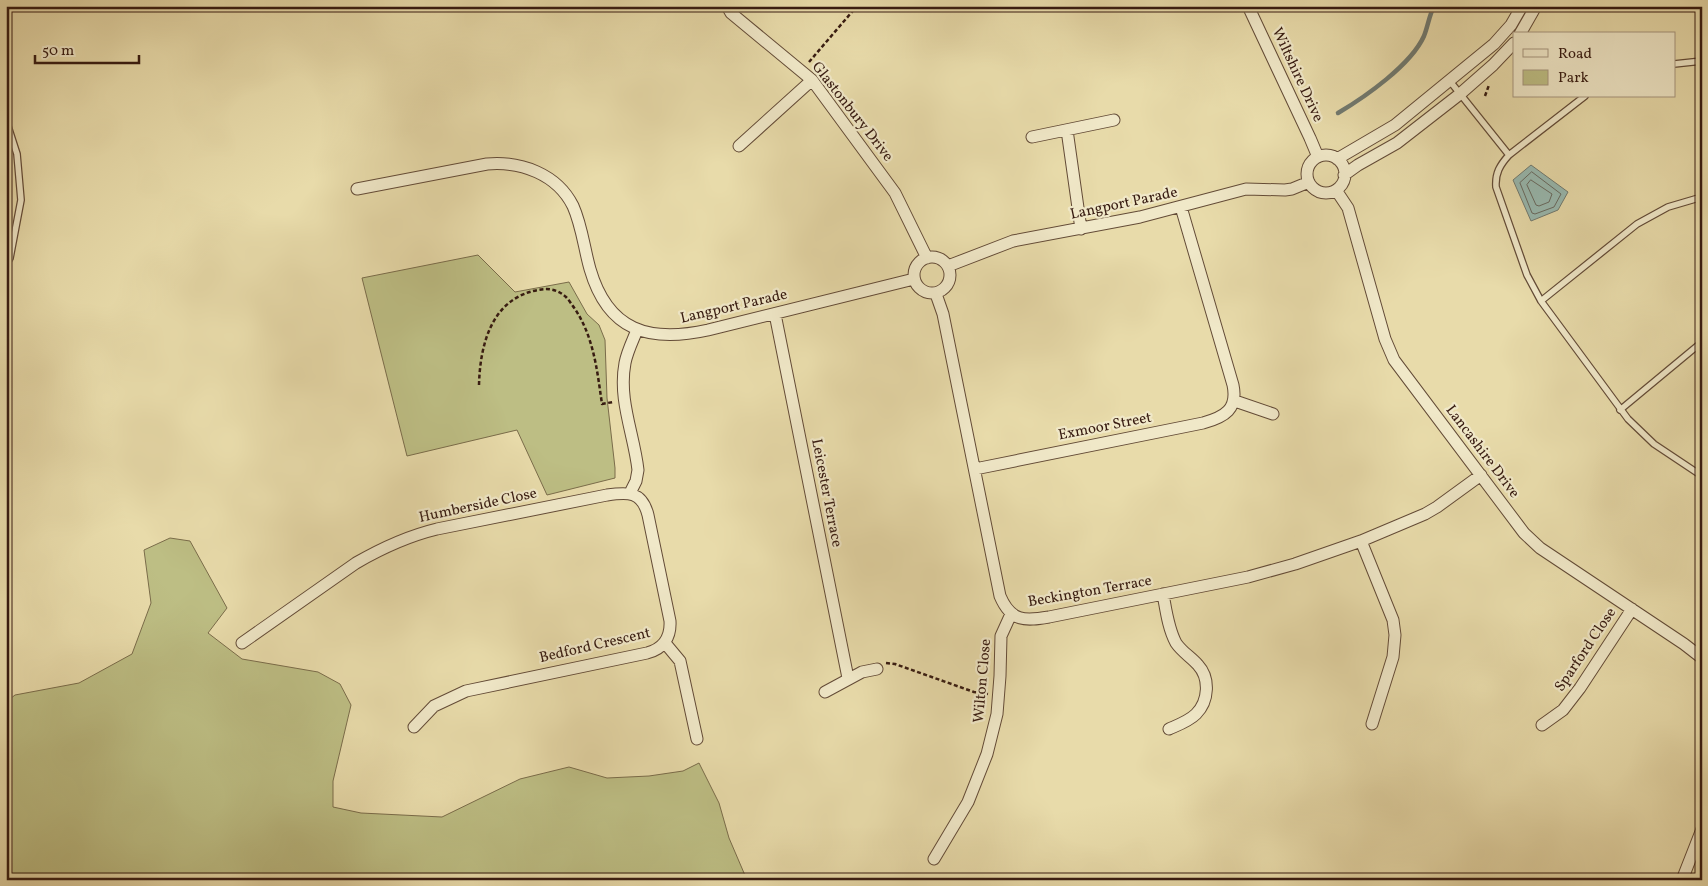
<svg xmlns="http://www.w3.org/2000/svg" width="1708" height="886" viewBox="0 0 1708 886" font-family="Vollkorn,serif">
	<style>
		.green { fill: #bdbe84; stroke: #7a6c4a }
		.water { fill: #98b9b0; stroke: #717a70 }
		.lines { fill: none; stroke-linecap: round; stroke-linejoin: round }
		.shore { stroke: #686a60; stroke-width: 1 }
		.stream { stroke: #717a70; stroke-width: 4.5 }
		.lane-casing { stroke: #634b37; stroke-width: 8 }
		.street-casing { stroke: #634b37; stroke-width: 13 }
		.path { stroke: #371b11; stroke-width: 2.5; stroke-dasharray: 4 2.5; stroke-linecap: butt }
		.lane { stroke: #f0e8c8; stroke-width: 5.5 }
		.street { stroke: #f0e8c8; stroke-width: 11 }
		.labels { text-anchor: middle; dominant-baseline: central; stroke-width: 4.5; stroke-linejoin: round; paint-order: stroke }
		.street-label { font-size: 15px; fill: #371b11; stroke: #f0e8c8 }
	</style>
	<rect width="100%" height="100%" fill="#e8dbaa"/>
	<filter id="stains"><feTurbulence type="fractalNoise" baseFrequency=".004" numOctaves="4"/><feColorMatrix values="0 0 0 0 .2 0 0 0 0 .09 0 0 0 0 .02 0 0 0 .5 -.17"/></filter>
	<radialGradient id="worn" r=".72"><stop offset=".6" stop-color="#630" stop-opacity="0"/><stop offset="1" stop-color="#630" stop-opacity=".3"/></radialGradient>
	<!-- green -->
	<path class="green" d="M478,255L515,292L569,282L587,314L599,325L605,340L607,398L615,468V478L547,495L517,430L407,456L362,278Z
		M170,538L190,541L227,608L208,633L242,659L318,672L340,684L351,705L333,781V807L361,813L442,817L520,779L569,767L607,778L649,776L683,771L699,763L719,803L729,838L747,880H6V702L15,695L79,683L132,654L151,603L144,550Z"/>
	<!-- water -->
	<path class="water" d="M1531,165L1568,192L1558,210L1531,221L1513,180Z"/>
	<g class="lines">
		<!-- shore -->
		<path class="shore" d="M1532,172L1561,194L1554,207L1535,214L1532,213L1520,183Z
			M1531,180L1552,194L1549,202L1539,206L1536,205L1527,185Z"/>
		<!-- stream -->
		<path class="stream" d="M1338,113C1365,97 1411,65 1424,36C1428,26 1429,16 1434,6"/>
		<defs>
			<path id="lane" d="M1674,64L1702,61
				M1449,80L1509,155
				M1585,96L1509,155C1500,165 1495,173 1496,187L1527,275L1541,301L1628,419L1654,444L1702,476
				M6,120L17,154L21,200L10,258L6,265
				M1541,301L1637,224L1668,207L1702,197
				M1620,410L1702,342"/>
			<path id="street" d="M727,6L731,13L812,80L895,193L927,258
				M1248,6L1310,138L1318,157
				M1520,34L1536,6
				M1067,130L1081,229
				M1032,137L1114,120
				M739,146L812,80
				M1307 174a19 19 0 1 1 38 0a19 19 0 1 1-38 0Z
				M1337,159L1395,125L1494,44L1511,25L1522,6
				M1344,175L1358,165L1397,143L1460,94L1493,65L1514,43
				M357,189L487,164C521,161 557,174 573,206C582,226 584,248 590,269C608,331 649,343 708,330L914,279
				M1336,190L1348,208L1385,339L1394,360L1524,533L1540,548L1684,644L1702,658
				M914 275a18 18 0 1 1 36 0a18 18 0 1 1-36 0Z
				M948,266L1013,241L1140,217L1246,189L1285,190L1292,189L1309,182
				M936,294L943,314L1000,596C1011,622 1025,621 1049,617L1248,577L1295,564L1361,541L1425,514L1437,507L1481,475
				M775,314L848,678
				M1235,401L1273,414
				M975,469L1203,423C1225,417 1238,409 1233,385L1181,207
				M630,493L636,481L638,470C634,434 618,400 625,363C627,352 633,340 637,330
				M1361,541L1393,620L1395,635L1393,657L1372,724
				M1163,594C1166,610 1168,628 1176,643C1182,652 1191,657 1198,665C1210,678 1209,701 1196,714C1189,721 1178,725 1169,729
				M242,643L356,563C382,548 408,536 437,529L607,495C628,492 642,491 648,515L670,621C671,638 663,649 647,653L466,691L434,706L414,727
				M665,643L680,661L697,739
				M825,692L862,672L877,669
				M1542,725L1563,710L1580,688L1632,609
				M934,859L968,802L987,754L997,714L1000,676L1001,636L1011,614
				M1682,880L1702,829"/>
		</defs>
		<!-- lane casing -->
		<use href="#lane" class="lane-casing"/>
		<!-- street casing -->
		<use href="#street" class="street-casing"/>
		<!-- path -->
		<path class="path" d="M809,62L857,6
			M1485,96L1489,85
			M479,385C480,344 492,298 538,290C548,288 557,289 566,297C569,300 572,305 575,309C594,338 597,370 602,404L613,402
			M886,663L895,664L974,692L988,694"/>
		<!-- lane -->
		<use href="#lane" class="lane"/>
		<!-- street -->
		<use href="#street" class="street"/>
	</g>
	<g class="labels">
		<!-- street labels -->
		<g class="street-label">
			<text transform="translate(1297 75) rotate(65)">Wiltshire Drive</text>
			<text transform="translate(852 112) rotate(52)">Glastonbury Drive</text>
			<text transform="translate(1124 204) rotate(-12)">Langport Parade</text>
			<text transform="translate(734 307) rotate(-13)">Langport Parade</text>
			<text transform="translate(1105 427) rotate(-11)">Exmoor Street</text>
			<text transform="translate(1482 452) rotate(53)">Lancashire Drive</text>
			<text transform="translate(826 493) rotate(79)">Leicester Terrace</text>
			<text transform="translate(478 506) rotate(-12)">Humberside Close</text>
			<text transform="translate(1090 592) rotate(-10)">Beckington Terrace</text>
			<text transform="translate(595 646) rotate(-13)">Bedford Crescent</text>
			<text transform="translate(1586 650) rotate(-56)">Sparford Close</text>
			<text transform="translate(983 681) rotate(-85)">Wilton Close</text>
		</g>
	</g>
	<!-- margin -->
	<rect width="1708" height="886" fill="none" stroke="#e8dbaa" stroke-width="25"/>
	<rect x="8" y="8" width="1693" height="871" fill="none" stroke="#371b11" stroke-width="2.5"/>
	<rect x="12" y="12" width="1683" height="861" fill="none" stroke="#371b11"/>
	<!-- legend -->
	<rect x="1513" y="32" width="162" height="65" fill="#f0e8c8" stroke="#a6967f"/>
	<rect x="1523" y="49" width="25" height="8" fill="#f0e8c8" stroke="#a6967f"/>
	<text x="1558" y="58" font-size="15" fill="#371b11">Road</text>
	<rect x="1523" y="70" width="25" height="15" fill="#bdbe84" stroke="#a6967f"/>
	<text x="1558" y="82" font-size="15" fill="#371b11">Park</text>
	<!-- scale -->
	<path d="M35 55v8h104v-8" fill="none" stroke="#371b11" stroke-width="2.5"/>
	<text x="42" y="55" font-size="15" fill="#371b11" stroke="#f0e8c8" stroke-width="4" paint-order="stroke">50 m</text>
	<rect width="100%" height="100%" filter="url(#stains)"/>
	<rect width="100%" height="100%" fill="url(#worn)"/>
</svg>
